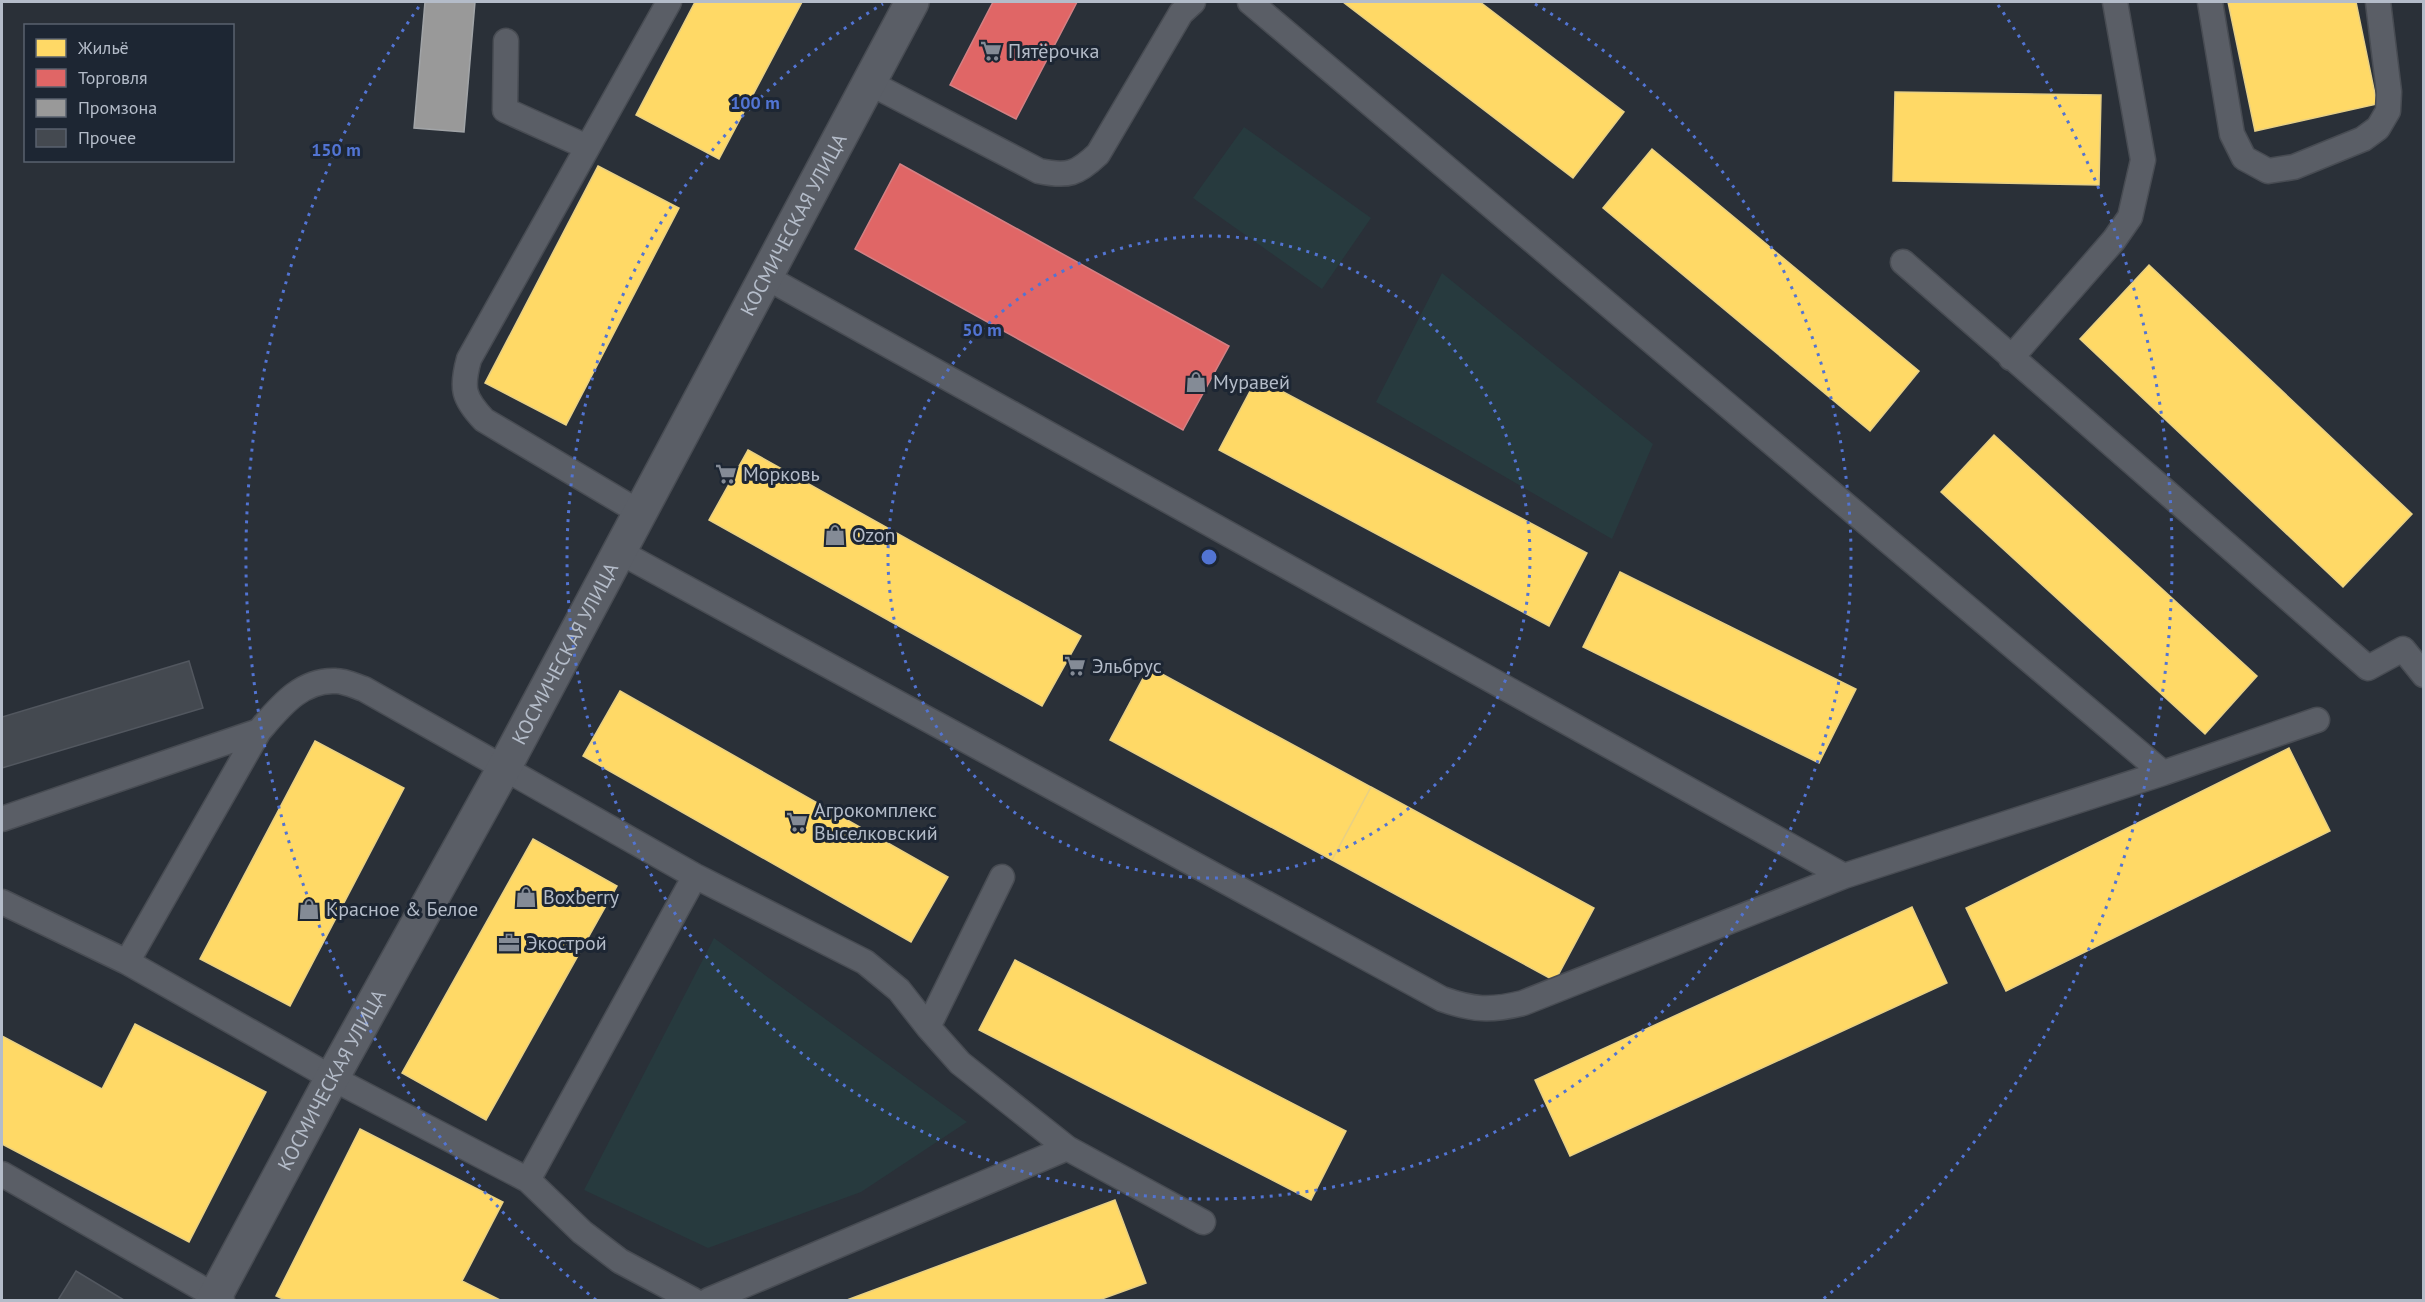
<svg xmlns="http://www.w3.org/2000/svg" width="2425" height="1302" viewBox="0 0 2425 1302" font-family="'PT Sans',sans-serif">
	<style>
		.green { fill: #273a3e }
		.homes { fill: #ffd966; stroke: #e8d084; stroke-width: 1.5 }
		.shops { fill: #e06666; stroke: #d38084; stroke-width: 1.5 }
		.industry { fill: #999; stroke: #a1a4a7; stroke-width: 1.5 }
		.building { fill: #444950; stroke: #52575f; stroke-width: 1.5 }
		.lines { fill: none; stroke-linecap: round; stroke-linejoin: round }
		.lane-casing { stroke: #484c53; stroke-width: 27 }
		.street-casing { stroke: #484c53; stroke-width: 36 }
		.lane { stroke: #5a5e66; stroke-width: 24 }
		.street { stroke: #5a5e66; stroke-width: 33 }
		.ring { fill: none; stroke: #5274d3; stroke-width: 3; stroke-dasharray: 3 6 }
		.labels { text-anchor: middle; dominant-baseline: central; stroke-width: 6; stroke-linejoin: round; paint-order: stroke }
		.poi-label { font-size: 20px; fill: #b4bcc9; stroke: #1d2633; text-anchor: start }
		.street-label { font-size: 20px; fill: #b4bcc9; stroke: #1d2633 }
		.centre { fill: #5274d3; stroke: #1d2633; stroke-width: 3 }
		.ring-label { font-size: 18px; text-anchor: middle; font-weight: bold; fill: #5274d3; stroke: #1d2633; stroke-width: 6; stroke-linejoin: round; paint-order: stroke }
	</style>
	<rect width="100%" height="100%" fill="#2a3038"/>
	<!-- green -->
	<path class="green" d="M1244,127L1371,218L1322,289L1193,198Z
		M1442,273L1653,444L1612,539L1376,402Z
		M714,938L967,1122L861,1192L708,1248L584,1190Z"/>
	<!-- homes -->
	<path class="homes" d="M695,2H802L719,159L636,115Z
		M1343,2H1480L1624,112L1573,178Z
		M2228,2H2356L2377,104L2255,131Z
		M1895,92L2101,95L2099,185L1893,181Z
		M1652,149L1919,371L1870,431L1603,208Z
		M598,166L679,208L566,425L485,383Z
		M2149,265L2412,514L2343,587L2080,339Z
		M1257,378L1587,553L1549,626L1219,450Z
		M1994,435L2257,676L2205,734L1941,492Z
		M748,450L1081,636L1042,706L709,520Z
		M1620,572L1856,689L1819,763L1583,647Z
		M1149,667L1371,787L1332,860L1110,740Z
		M620,691L948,877L911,942L583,756Z
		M315,741L404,788L290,1006L200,959Z
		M2289,748L2330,831L2006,991L1966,908Z
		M1371,787L1594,908L1555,981L1332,860Z
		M533,839L617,886L486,1120L402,1073Z
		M1912,907L1947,983L1570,1156L1535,1080Z
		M1015,960L1346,1131L1311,1200L979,1030Z
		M135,1024L266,1092L189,1242L2,1144V1036L102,1089Z
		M360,1129L503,1202L462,1281L500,1300H285L276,1296Z
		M1115,1200L1146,1283L1099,1300H847Z"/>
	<!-- shops -->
	<path class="shops" d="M993,2H1077L1016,119L950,85Z
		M900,164L1229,346L1183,430L855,249Z"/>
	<!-- industry -->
	<path class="industry" d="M425,2H475L464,132L414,128Z"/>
	<!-- building -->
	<path class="building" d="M189,661L203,708L2,768V717Z
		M76,1271L124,1300H58Z"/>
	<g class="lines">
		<defs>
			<path id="lane" d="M2210,2L2232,134L2244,158L2268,171L2294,167L2363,139L2378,128L2388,111L2389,92L2378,2
				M506,41L505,110L587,147
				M868,82L1039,171C1068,177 1077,174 1098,154L1181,13L1193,2
				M1903,262L2368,668L2403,649L2424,675
				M764,276L1844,876
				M2011,358L2114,240L2130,217L2143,160L2115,2
				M639,512L484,420C463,398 461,388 469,359L669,2
				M618,551L1442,999C1473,1010 1490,1011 1523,1003L1844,876L2163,773L1250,2
				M2163,773L2317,720
				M2,819L259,731
				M2,902L127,962L332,1078L528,1180L582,1232L620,1261L693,1300
				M127,962L259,731C279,708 301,679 336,681C345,681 355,686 364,689L695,876L865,962L899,990L928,1027L960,1063L1067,1148L1203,1222
				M928,1027L1002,877
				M2,1174L222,1300
				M528,1180L695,876
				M709,1300L1067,1148"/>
			<g id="street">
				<path id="s1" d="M213,1300L332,1078L504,768L912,2"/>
			</g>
		</defs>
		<!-- lane casing -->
		<use href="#lane" class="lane-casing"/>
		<!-- street casing -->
		<use href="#street" class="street-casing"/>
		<!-- lane -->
		<use href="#lane" class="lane"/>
		<!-- street -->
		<use href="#street" class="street"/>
	</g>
	<!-- distance rings -->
	<g class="ring">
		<circle cx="1209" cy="557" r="321"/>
		<path d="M1535 4A642 642 0 1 1 883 4"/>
		<path d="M596 1300A963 963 0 0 1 420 5M1998 5A963 963 0 0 1 1822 1300"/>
	</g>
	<!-- icons -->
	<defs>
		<symbol id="supermarket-bare" viewBox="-9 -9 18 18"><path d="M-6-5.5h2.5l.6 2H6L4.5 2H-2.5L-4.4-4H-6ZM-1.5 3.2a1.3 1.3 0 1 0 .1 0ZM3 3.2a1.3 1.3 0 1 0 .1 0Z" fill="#848b96" stroke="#1d2633" stroke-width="2.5" paint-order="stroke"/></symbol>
		<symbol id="shop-bare" viewBox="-9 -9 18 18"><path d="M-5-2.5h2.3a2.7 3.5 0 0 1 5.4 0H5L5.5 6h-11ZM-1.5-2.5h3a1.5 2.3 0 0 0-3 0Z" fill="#848b96" stroke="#1d2633" stroke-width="2.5" paint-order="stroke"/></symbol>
		<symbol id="office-bare" viewBox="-9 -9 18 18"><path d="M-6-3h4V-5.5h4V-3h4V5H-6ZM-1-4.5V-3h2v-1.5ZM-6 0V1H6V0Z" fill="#848b96" stroke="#1d2633" stroke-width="2.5" paint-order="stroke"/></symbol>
	</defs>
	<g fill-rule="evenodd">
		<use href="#supermarket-bare" x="976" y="36" width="30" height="30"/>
		<use href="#shop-bare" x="1181" y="367" width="30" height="30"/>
		<use href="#supermarket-bare" x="711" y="459" width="30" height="30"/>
		<use href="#shop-bare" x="820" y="520" width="30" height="30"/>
		<use href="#supermarket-bare" x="1060" y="651" width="30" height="30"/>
		<use href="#supermarket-bare" x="782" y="807" width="30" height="30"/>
		<use href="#shop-bare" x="511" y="882" width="30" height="30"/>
		<use href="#shop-bare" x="294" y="894" width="30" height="30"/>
		<use href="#office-bare" x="494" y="928" width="30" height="30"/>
	</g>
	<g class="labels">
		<!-- poi labels -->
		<g class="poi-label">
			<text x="1008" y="51">Пятёрочка</text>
			<text x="1213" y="382">Муравей</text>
			<text x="743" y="474">Морковь</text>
			<text x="852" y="535">Ozon</text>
			<text x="1092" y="666">Эльбрус</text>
			<text x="814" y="810">Агрокомплекс<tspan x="814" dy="23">Выселковский</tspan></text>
			<text x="543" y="897">Boxberry</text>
			<text x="326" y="909">Красное &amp; Белое</text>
			<text x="526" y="943">Экострой</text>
		</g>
		<!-- street labels -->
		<g class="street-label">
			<text stroke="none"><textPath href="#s1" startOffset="1222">КОСМИЧЕСКАЯ УЛИЦА</textPath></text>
			<text stroke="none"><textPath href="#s1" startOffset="736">КОСМИЧЕСКАЯ УЛИЦА</textPath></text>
			<text stroke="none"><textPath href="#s1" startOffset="250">КОСМИЧЕСКАЯ УЛИЦА</textPath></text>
		</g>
	</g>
	<circle cx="1209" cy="557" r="9" class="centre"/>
	<g class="ring-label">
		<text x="755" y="109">100 m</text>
		<text x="336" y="156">150 m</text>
		<text x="982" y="336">50 m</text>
	</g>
	<!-- border -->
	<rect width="2425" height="1302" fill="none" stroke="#b4bcc9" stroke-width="6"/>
	<!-- legend -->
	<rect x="24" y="24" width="210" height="138" fill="#1d2633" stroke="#59626f" stroke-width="1.5"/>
	<rect x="36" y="39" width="30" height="18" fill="#ffd966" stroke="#59626f" stroke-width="1.5"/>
	<text x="78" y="54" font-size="18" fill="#b4bcc9">Жильё</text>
	<rect x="36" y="69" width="30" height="18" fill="#e06666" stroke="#59626f" stroke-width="1.5"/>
	<text x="78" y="84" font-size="18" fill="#b4bcc9">Торговля</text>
	<rect x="36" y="99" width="30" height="18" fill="#999999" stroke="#59626f" stroke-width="1.5"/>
	<text x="78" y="114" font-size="18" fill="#b4bcc9">Промзона</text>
	<rect x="36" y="129" width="30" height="18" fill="#444950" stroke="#59626f" stroke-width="1.5"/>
	<text x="78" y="144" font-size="18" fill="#b4bcc9">Прочее</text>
</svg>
